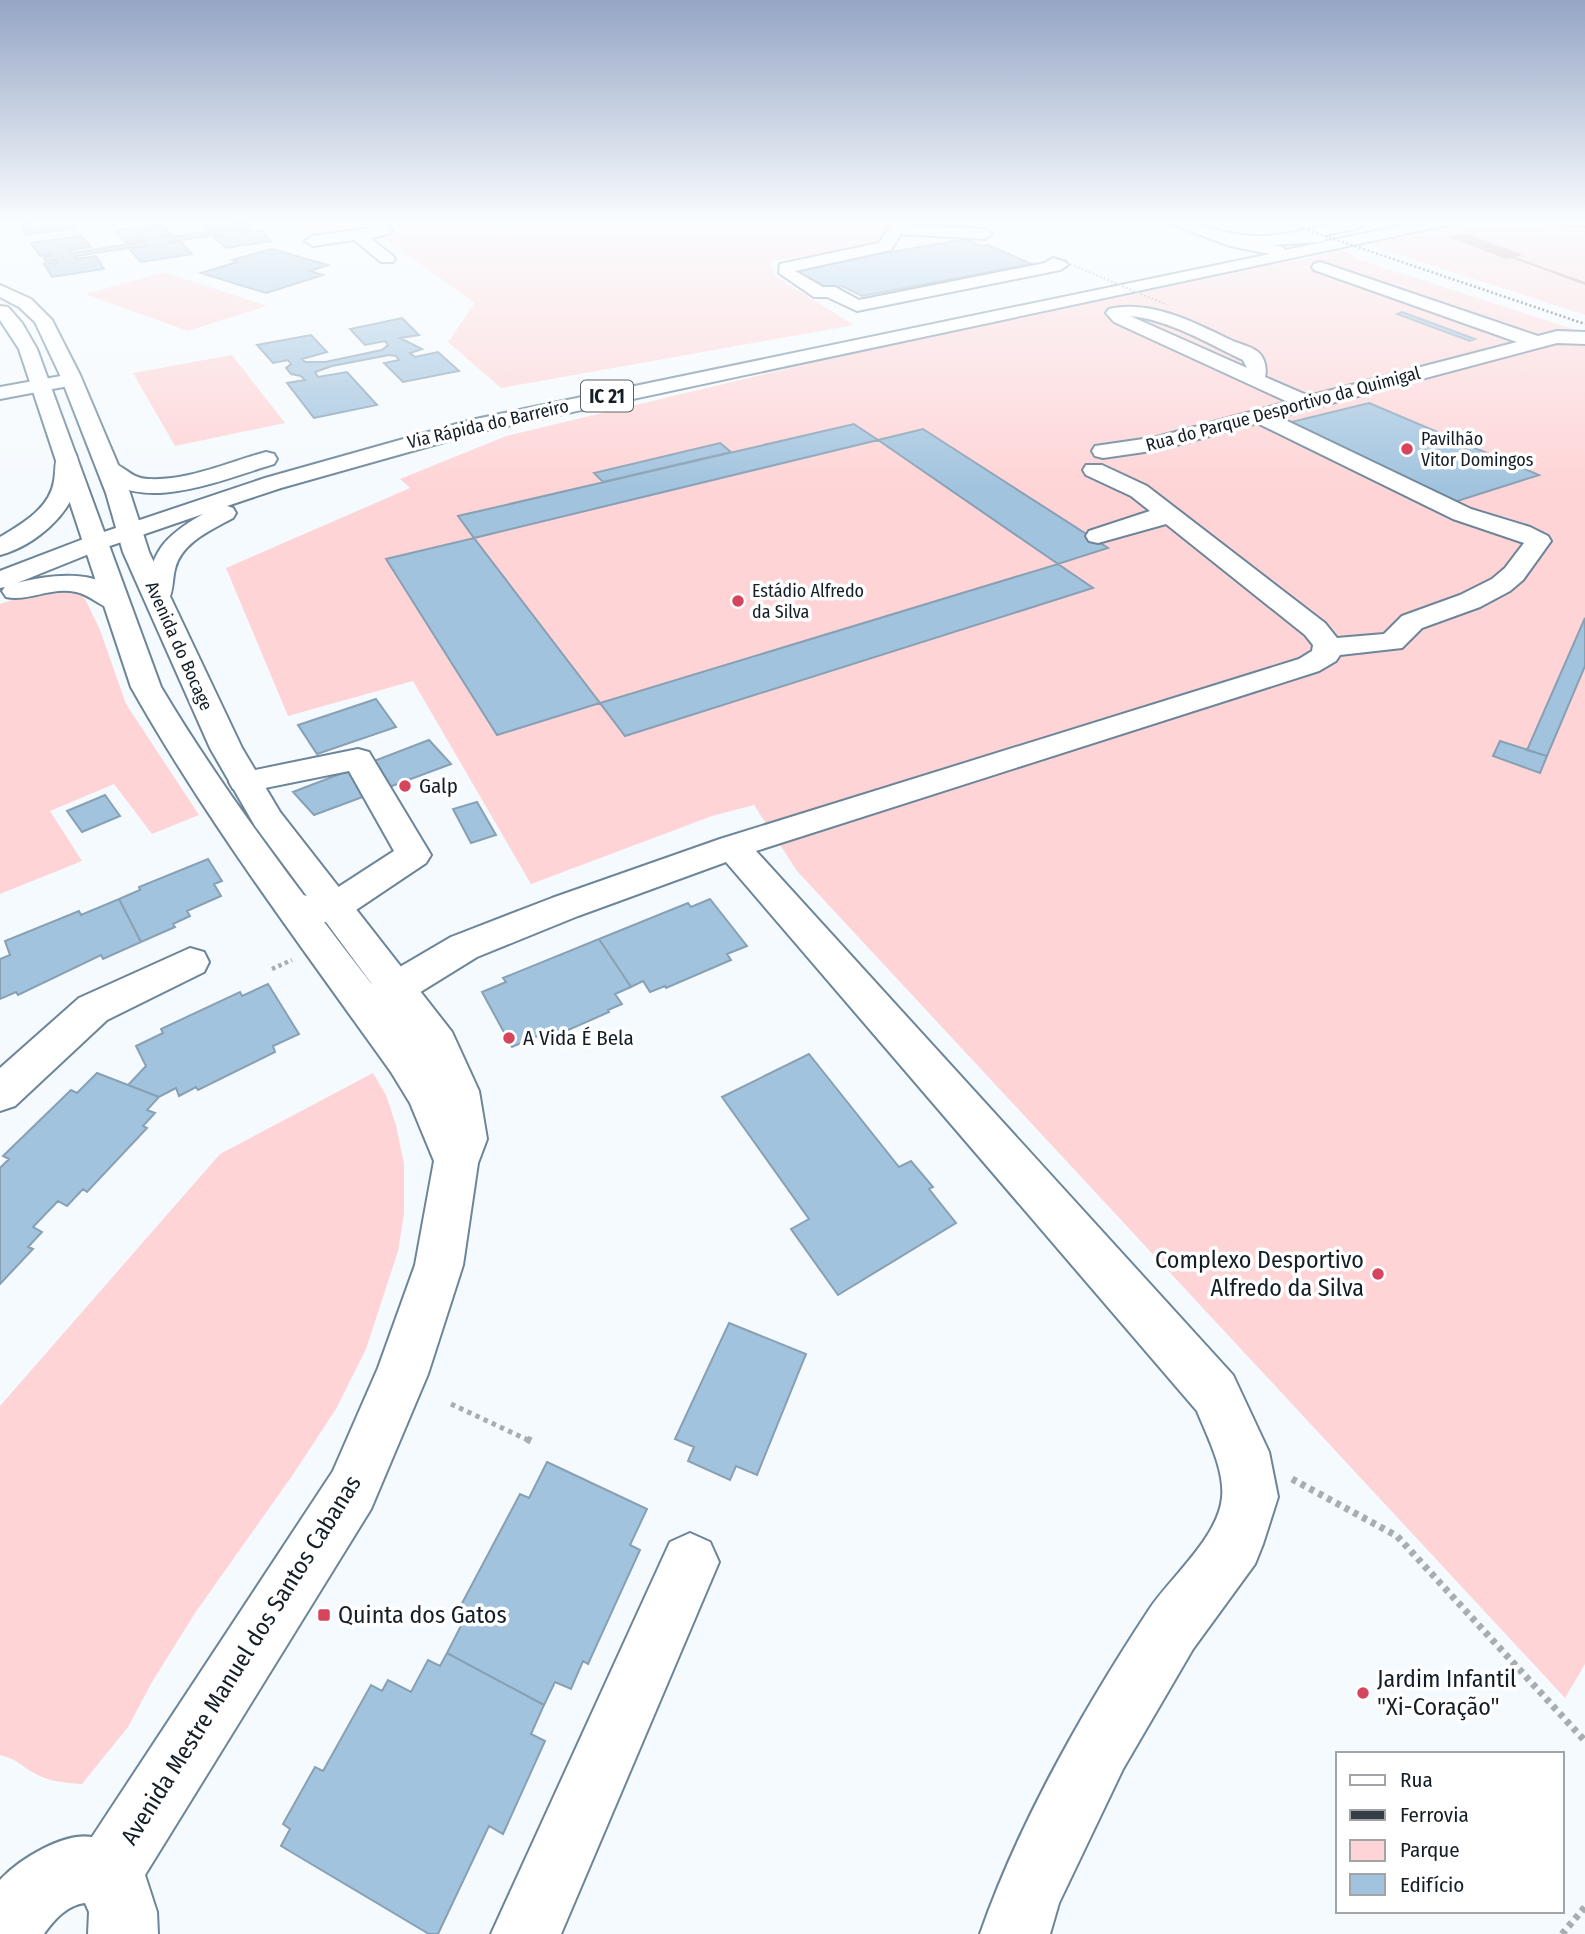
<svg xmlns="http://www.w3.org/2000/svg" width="1585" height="1934" viewBox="0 0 1585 1934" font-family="'Fira Sans Condensed',sans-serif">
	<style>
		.green { fill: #ffd4d6 }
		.water { fill: #b98e90 }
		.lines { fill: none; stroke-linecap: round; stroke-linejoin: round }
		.stream { fill: #b98e90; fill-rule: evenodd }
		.building { fill: #a1c3de; stroke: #87a0b4; stroke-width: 2 }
		.minor-casing { stroke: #6d8599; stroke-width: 4 }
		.major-casing { stroke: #6d8599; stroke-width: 4 }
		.highway-casing { stroke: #6d8599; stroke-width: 4 }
		.path-far3 { stroke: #a6adb3; stroke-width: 2; stroke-dasharray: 2 2; stroke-linecap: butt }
		.path-far2 { stroke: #a6adb3; stroke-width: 4.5; stroke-dasharray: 3.5 3.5; stroke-linecap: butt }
		.path-far1 { stroke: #a6adb3; stroke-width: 5; stroke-dasharray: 4.5 4.5; stroke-linecap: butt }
		.path { stroke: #a6adb3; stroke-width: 7; stroke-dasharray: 5 5; stroke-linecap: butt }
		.minor { fill: #fff; fill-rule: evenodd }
		.major { fill: #fff; fill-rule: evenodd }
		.highway { fill: #fff; fill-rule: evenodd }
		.rail { stroke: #353e46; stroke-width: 2.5; stroke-dasharray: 2 2.5; stroke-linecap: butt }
		.path-bridge { stroke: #a6adb3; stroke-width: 2; stroke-dasharray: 2 2; stroke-linecap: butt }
		.poi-dot { fill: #d5455c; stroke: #fff; stroke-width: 2.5 }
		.labels { text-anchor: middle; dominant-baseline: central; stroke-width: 7; stroke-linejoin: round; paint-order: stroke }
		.far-street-label { font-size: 18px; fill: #141e26; stroke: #fff }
		.far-poi-label { font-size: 18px; fill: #141e26; stroke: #fff; text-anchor: start }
		.shield { fill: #fff; stroke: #5a6267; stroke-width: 2 }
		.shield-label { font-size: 19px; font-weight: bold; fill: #141e26 }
		.poi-label { font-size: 21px; fill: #141e26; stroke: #fff; text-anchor: start }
		.near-poi-label { font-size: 24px; fill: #141e26; stroke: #fff; text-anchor: start }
		.near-street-label { font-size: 24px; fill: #141e26; stroke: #fff }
	</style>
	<rect width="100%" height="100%" fill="#f5fafe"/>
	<!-- green -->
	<path class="green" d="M292,220H349L358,227H369L314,238Z
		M394,220H895L879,242L866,248L770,261L775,276L854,325L501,388L448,342L475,303L385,239L374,240L380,236L406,231Z
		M1522,222L1585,228V315L1367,244L1462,226Z
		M1345,250L1357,259L1585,333V1664L1565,1698L797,871L754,805L712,816L531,884L413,681L288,716L226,568L410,488L400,479L506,436L870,349Z
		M164,272L267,306L188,331L85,294Z
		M232,355L285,423L175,446L133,373Z
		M64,590L82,596L86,601L100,630L126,704L199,815L152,834L114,784L50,811L82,861L0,894V604L39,591Z
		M373,1073L386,1095L396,1125L404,1164V1214L398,1251L366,1349L336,1409L292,1476L195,1613L152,1682L128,1727L82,1784C67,1783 50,1782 36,1774C20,1766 20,1760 0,1755V1406L220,1154Z"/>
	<!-- water -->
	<path class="water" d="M1468,234L1523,255L1506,259L1446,236Z"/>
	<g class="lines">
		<!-- stream -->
		<path class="stream" d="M1512,256L1585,282V285L1512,258Z"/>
	</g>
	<!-- building -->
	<path class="building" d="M47,220H70L75,228L26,235L21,224Z
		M198,220H249L252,223L232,225L235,228L248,226L250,229L241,230L245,232L262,230L271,241L226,248L214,237L225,235L223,234L167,242H181L192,254L141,262L130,250L149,245L76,256V259L96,256L104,269L52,277L44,264L57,262L56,260L45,261L44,257L53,254L40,256L31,243L81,236L91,247L70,250L73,253L148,241L145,239L126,242L115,231L162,224L172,235L163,236L164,238L220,230L218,228L206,229Z
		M965,239L980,246L988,245L1032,264L862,296L842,286L823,289L788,270Z
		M272,249L328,265L310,271L323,275L266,293L201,273L237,262L232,260Z
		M1402,312L1475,339L1470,341L1397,314Z
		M402,318L419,335L400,338L422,349L410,353L415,357L438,352L459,371L403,382L384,363L399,360L396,356L389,355L332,366L315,372L318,377L347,372L377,405L314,418L287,383L305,380L301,376L291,374L286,368L291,364L288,360L273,363L257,345L311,335L327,352L302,359L305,362H325L382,350L388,345L385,341L365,345L350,329Z
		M1369,403L1539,475L1448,504L1283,424Z
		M854,424L878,440L474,538L458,516Z
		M923,429L1108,548L1058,564L878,440Z
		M720,443L731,452L603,482L594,473Z
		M474,538L600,703L497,735L386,559Z
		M1058,564L1093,588L625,736L600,703Z
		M1585,618V666L1547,756L1527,750Z
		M376,699L396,727L317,754L298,725Z
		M429,740L451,764L314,815L293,792Z
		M1500,741L1547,756L1540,773L1493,756Z
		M105,795L120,816L82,832L67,811Z
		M477,802L496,835L471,843L453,809Z
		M208,859L222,881L214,884L221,896L187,911L190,916L173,924L175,927L141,942L119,899L140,890L139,887Z
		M119,899L141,942L103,959L101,955L18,995L16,992L0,999V959L10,955L5,941L79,911L81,915Z
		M710,899L747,946L727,954L731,960L666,988L665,986L650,992L643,981L631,987L599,939L688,903L691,907Z
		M599,939L631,987L615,994L622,1004L608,1010L609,1012L541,1042L537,1036L512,1047L482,992L506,982L503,978Z
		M268,984L299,1034L273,1046L275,1052L198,1090L196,1087L179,1096L176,1088L159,1097L128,1085L146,1066L136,1046L163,1033L161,1029L240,992L242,996Z
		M809,1054L899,1167L911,1161L933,1187L929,1189L956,1223L838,1295L791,1229L809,1219L722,1097Z
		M97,1073L159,1097L147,1110L155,1113L143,1126L147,1128L87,1192L83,1189L67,1206L58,1201L33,1227L42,1232L28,1247L33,1249L0,1284V1168L9,1159L3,1156L71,1090L77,1093Z
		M729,1323L806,1354L757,1475L736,1466L730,1480L688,1461L694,1447L675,1439Z
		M547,1462L647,1509L630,1545L640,1550L588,1664L583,1661L571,1689L555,1682L544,1705L447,1653L467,1614L459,1609L520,1494L529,1498Z
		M447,1653L544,1705L531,1734L545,1741L503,1834L489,1826L438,1934H429L281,1846L290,1829L283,1824L315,1767L323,1771L371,1685L382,1691L388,1680L411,1692L428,1660L440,1666Z"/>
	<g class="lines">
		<defs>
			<path id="minor" d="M363,220C376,220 383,220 392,231L389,234L370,238L393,256L395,259L393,262H381L354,240L313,246L305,241L313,236L371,228Z
				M894,220H909L906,225L984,229L992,234L984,239L901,234L891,250L795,271L823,287H835L859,300L1045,263L1053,258L1066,262L1068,265L1060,270L857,311L827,297H814L779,273L780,264L879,243Z
				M1161,220C1194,220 1223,236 1256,236C1294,237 1330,220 1367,220L1359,228L1326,235L1325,240L1320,242L1254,246L1203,236Z
				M1320,262L1538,336L1557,331L1585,332V344L1557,343L1279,417L1471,509L1530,527L1548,536L1551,541L1523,580L1510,591L1480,607L1422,628L1402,648L1340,655L1336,661L1319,671L756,851L1233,1375L1269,1452L1278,1497L1263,1544L1255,1564L1193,1649L1123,1769L1059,1903L1050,1934H980C1018,1824 1086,1705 1150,1608C1172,1576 1218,1537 1222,1498C1225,1470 1207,1436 1197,1411L726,862L578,916L477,957L380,1017L366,1021L352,1017L346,1006L352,995L451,937L552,898L720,839L1299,659L1312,651L1313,645L1305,635L1166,524L1098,543L1089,541L1086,536L1089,531L1150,511L1131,496L1086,475L1083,470L1086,465H1102L1147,486L1325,623L1337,638L1384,634L1402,616L1460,595L1492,579L1505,568L1524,543L1453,519L1257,423L1158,450L1103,458L1095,456L1092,451L1095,446L1157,437L1288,402L1114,322L1106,313L1109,309C1151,299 1195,323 1233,341C1240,344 1252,347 1258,352C1265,358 1267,369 1265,377L1309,396L1517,342L1314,270L1312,267L1314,264ZM1130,316C1170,320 1207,343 1243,360L1247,368Z
				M72,374L79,376L82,380L79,384L0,399V387Z
				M358,749L369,752L431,855L426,863L347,916L334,920L313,925L276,911L271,902L276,893C298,887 306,901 323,897L394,851L349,771L245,792L233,789L229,782L233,775L245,772Z
				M190,948L204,952L209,962L204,972L107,1020L15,1106L0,1111V1068L79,998Z
				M690,1533L710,1542L719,1562L561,1934H491L670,1542Z"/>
			<path id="major" d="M1389,220H1457C1443,231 1403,231 1389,220Z
				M1553,220H1585V226L1560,224Z
				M0,285L31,299L52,320L80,375L130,493L149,552L242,748L280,812L452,1032L479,1091L487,1139L478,1163L463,1265L428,1374L371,1509L145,1875L157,1912L158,1934H88L89,1912L85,1903C67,1905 54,1920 44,1934H0V1880C18,1860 63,1832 92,1837L333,1471L378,1368L415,1265L434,1161L410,1103L391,1072C301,946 207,822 131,687L19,349L0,320V306L8,307L22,323L37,349L161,687C226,796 303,895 380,995L255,826L210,748L123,552L106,493L60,375L35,322L19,307L0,297Z"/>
			<path id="highway" d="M1428,220L1449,222L1442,226L483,431L281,488L227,506L233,508L236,513L233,518C211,530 181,543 175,569C172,580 174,592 167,602L158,604L149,602L145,596C152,551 163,537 203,514L104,548L17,583C53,574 105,567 129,603L126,609C105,614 95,596 76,592C52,586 28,602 6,597L2,591L5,587L0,588V571L86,538L265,478L471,420L1270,254L1230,246L1203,236L1200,233L1203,230L1208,228L1238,239L1283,247L1285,250Z
				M67,451L75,453C79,460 79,467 78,475C76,512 34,546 0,555V537C22,524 50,508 54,481C56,472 54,461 59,453Z
				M266,452L274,454L277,459L274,464C226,478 132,520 96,467L99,462C119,457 128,479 148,479C189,481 228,462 266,452Z"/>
		</defs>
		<!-- minor casing -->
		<use href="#minor" class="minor-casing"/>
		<!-- major casing -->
		<use href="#major" class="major-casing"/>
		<!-- highway casing -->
		<use href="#highway" class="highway-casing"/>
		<!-- path-far3 -->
		<path class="path-far3" d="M1470,231L1541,229"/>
		<!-- path-far2 -->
		<path class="path-far2" d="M272,969L292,960"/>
		<!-- path-far1 -->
		<path class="path-far1" d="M451,1404L530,1441"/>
		<!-- path -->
		<path class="path" d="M527,1439L531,1441
			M1292,1479L1397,1536L1585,1741
			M1562,1934L1585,1907"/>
		<!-- minor -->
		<use href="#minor" class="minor"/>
		<!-- major -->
		<use href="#major" class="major"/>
		<!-- highway -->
		<use href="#highway" class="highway"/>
		<!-- rail -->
		<path class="rail" d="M1278,220L1585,324"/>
		<!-- path-bridge -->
		<path class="path-bridge" d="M1063,261L1167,305"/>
	</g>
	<!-- sky -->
	<linearGradient id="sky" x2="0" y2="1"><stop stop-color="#95a5c5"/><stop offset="0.45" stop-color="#fafdff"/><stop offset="1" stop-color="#fafdff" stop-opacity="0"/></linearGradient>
	<rect width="1585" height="491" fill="url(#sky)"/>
	<!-- markers -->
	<g class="poi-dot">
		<circle cx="1407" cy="449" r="7"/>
		<circle cx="738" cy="601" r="7"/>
		<circle cx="405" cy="786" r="7"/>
		<circle cx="509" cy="1038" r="7"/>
		<circle cx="1378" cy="1274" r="7"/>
		<rect x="317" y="1608" width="14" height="14" rx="3.5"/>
		<circle cx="1363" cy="1693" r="7"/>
	</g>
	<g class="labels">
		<!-- far-street labels -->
		<g class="far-street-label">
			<text transform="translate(1283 409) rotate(-15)">Rua do Parque Desportivo da Quimigal</text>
			<text transform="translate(488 424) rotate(-13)">Via Rápida do Barreiro</text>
			<text transform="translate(179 646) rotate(66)">Avenida do Bocage</text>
		</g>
		<!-- far-poi labels -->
		<g class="far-poi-label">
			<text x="1421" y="439">Pavilhão<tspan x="1421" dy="21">Vitor Domingos</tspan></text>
			<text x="752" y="591">Estádio Alfredo<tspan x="752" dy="21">da Silva</tspan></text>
		</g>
		<!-- shield labels -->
		<rect class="shield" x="581" y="380.5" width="52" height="31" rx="5"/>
		<g class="shield-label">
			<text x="607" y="396">IC 21</text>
		</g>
		<!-- poi labels -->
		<g class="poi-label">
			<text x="419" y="786">Galp</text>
			<text x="523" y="1038">A Vida É Bela</text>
		</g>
		<!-- near-poi labels -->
		<g class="near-poi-label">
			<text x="1364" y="1260" text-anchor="end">Complexo Desportivo<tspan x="1364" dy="28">Alfredo da Silva</tspan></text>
			<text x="338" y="1615">Quinta dos Gatos</text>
			<text x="1377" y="1679">Jardim Infantil<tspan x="1377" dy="28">"Xi-Coração"</tspan></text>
		</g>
		<!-- near-street labels -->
		<g class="near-street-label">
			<text transform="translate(241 1660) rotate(-58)">Avenida Mestre Manuel dos Santos Cabanas</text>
		</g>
	</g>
	<!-- legend -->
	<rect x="1336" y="1752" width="228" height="161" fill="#ffffff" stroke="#a1a5a8" stroke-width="2"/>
	<rect x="1350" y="1775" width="35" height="10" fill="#ffffff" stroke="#a1a5a8" stroke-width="2"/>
	<text x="1400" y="1787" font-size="21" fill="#141e26">Rua</text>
	<rect x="1350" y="1810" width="35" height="10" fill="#353e46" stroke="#a1a5a8" stroke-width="2"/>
	<text x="1400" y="1822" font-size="21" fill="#141e26">Ferrovia</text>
	<rect x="1350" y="1840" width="35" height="21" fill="#ffd4d6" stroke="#a1a5a8" stroke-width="2"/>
	<text x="1400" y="1857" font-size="21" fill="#141e26">Parque</text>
	<rect x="1350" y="1874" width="35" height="21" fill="#a1c3de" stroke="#a1a5a8" stroke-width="2"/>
	<text x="1400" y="1892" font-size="21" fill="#141e26">Edifício</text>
</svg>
